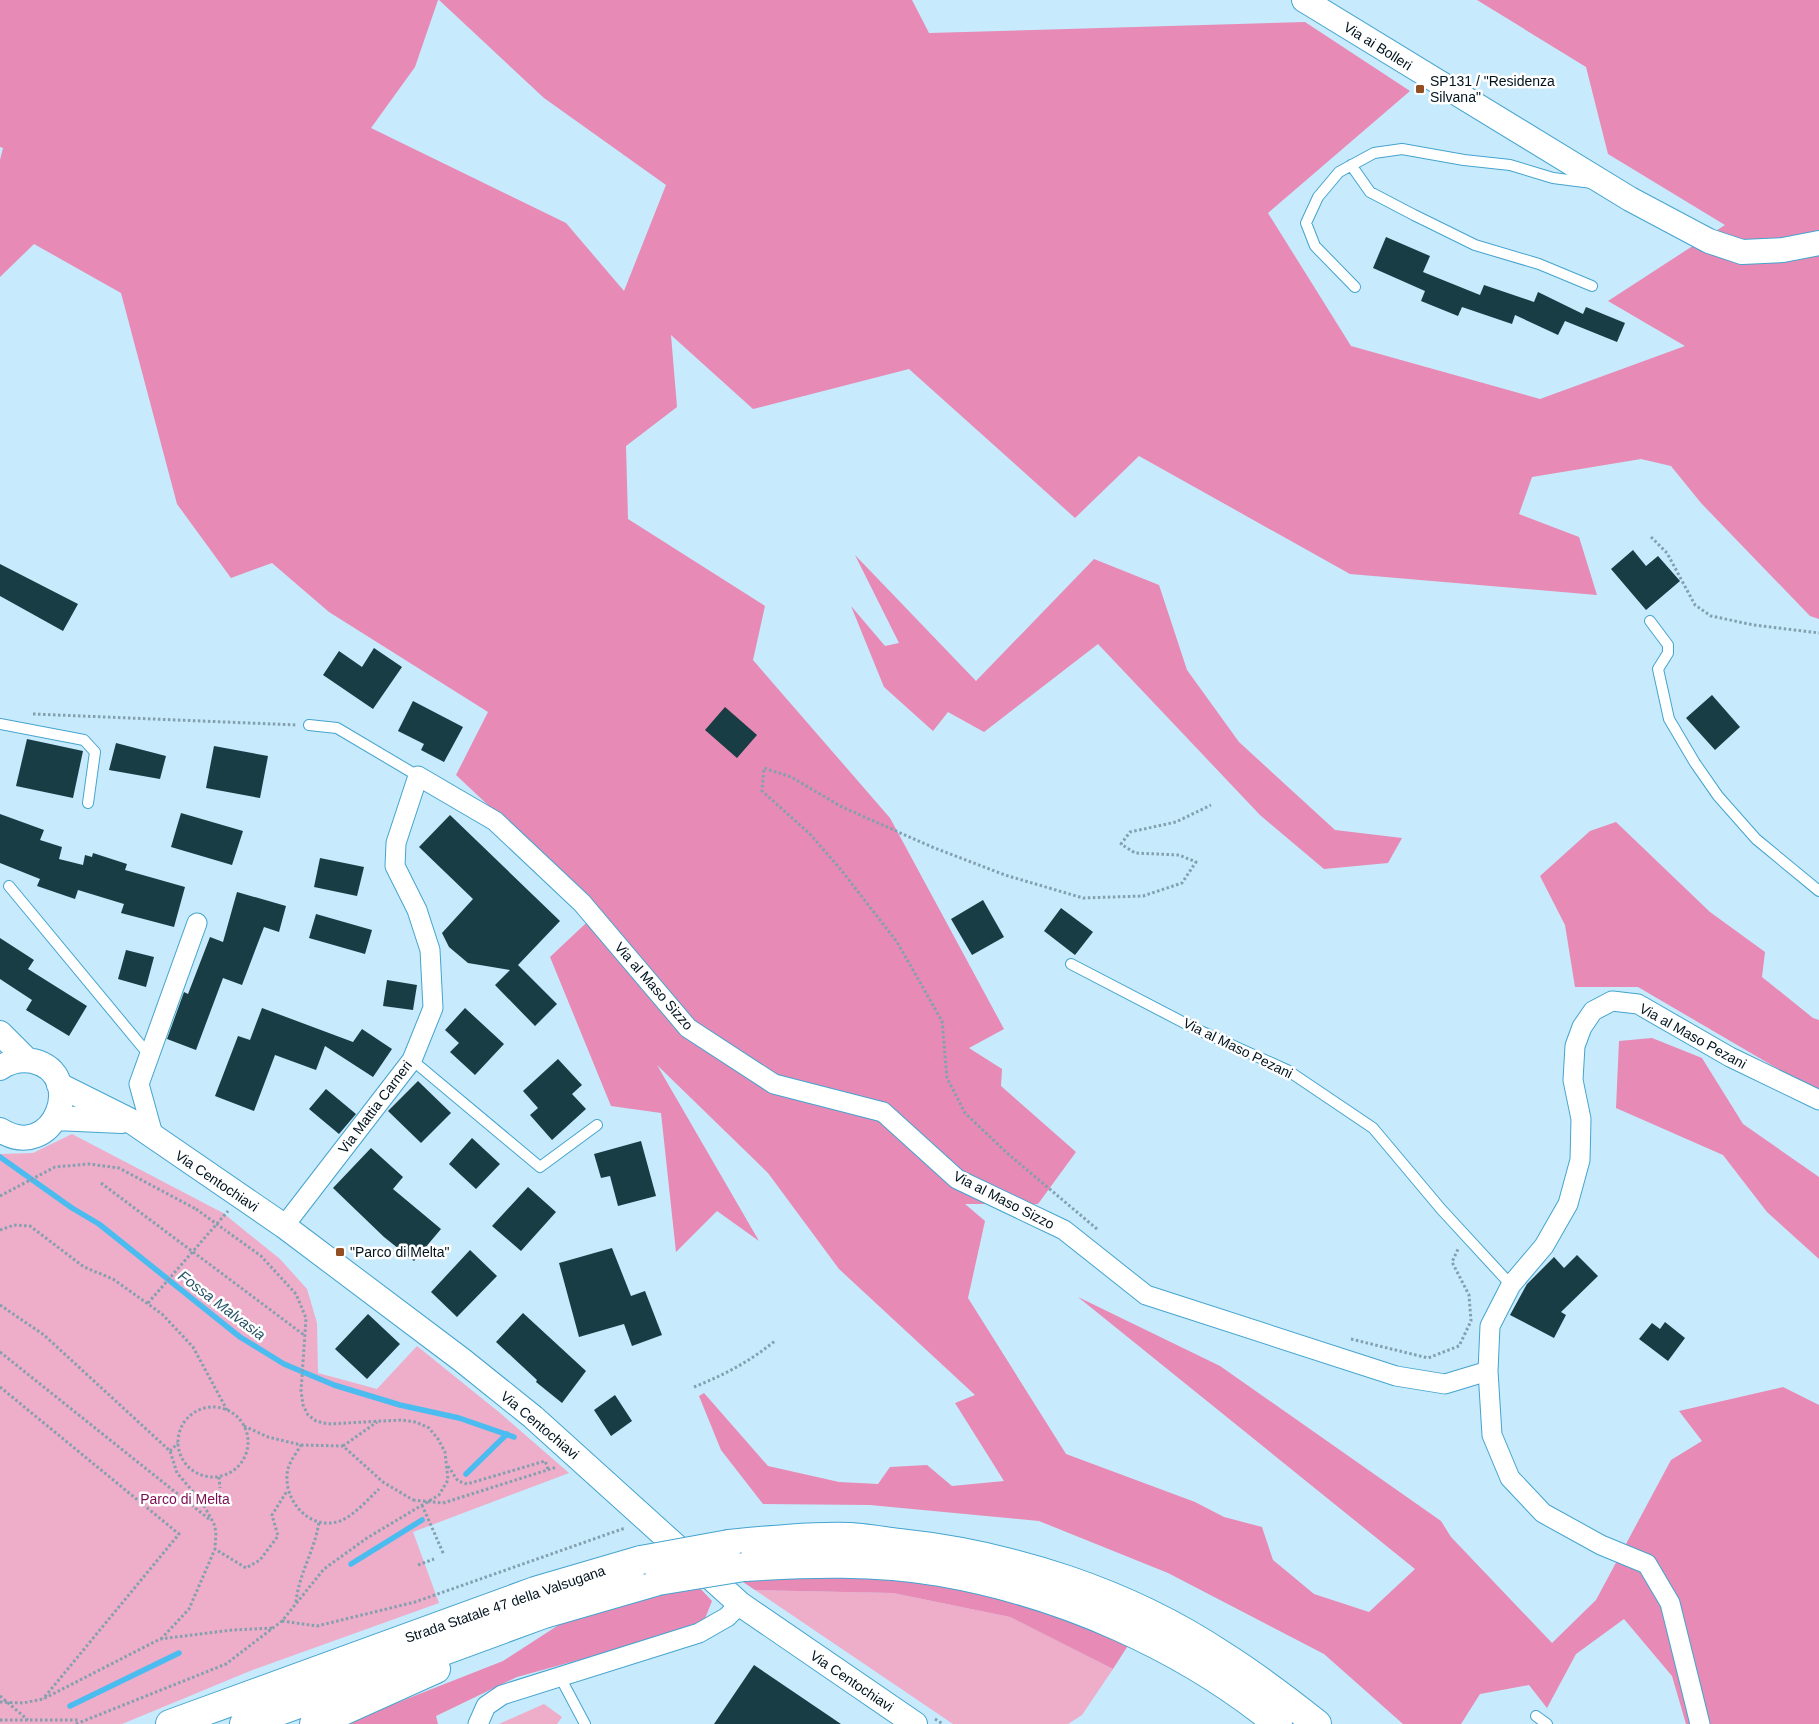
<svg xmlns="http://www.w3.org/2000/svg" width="1819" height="1724" viewBox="0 0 1819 1724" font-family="Arial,sans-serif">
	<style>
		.green { fill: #eeadc9 }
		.forest { fill: #e78ab5 }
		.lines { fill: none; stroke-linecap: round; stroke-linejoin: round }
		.stream { stroke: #4bbcef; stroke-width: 5.5 }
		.building { fill: #183d44 }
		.service-casing { stroke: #44a4cf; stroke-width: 12 }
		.minor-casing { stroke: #44a4cf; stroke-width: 21 }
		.tertiary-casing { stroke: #44a4cf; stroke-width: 26 }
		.trunk-casing { stroke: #44a4cf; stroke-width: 30 }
		.path { stroke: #83a0af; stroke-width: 3; stroke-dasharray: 2.5 2.5; stroke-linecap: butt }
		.service { stroke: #fff; stroke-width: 10 }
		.minor { stroke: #fff; stroke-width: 19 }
		.tertiary { stroke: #fff; stroke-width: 24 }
		.trunk { stroke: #fff; stroke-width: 28 }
		.trunk-bridge-casing { stroke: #44a4cf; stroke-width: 30; stroke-linecap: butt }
		.path-bridge { stroke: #83a0af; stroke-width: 3; stroke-dasharray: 2.5 2.5; stroke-linecap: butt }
		.trunk-bridge { stroke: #fff; stroke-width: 28 }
		.poi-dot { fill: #934f22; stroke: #fff; stroke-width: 2 }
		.labels { text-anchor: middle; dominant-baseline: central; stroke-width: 5; stroke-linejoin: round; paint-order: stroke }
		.street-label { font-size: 14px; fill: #01131d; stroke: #fff }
		.poi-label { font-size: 14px; fill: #01131d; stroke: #fff; text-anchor: start }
		.park-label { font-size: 14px; fill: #7d0d50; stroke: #fff }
		.water-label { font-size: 15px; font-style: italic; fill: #265469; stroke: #fff }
	</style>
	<rect width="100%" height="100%" fill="#c7eafc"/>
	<!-- green -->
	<path class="green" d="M72,1134L223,1213L280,1259L307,1289L317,1323L318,1373L377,1389L417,1346L500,1413L569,1473L413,1532L439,1603L250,1671L122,1724H0V1154L33,1153Z
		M755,1590L893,1593L1010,1617L1113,1669L1082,1715L1068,1724H953Z
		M544,1704L562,1717L557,1724H499Z"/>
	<!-- forest -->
	<path class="forest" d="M0,0H438L415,67L371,128L566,223L624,291L666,185L544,98L439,0H912L929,33L1305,22L1410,91L1268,213L1351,346L1540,399L1685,346L1608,301L1725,225L1608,154L1586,67L1477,0H1819V619L1810,616L1701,503L1671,466L1641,459L1532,477L1519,514L1579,537L1597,595L1350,574L1139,456L1075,518L909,369L753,409L671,335L677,407L626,446L628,519L765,606L753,660L890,818L1004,1029L969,1048L1002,1069L1001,1086L1076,1152L1038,1204H965L985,1221L968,1298L1066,1454L1195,1502L1224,1517L1262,1527L1273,1560L1314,1594L1369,1612L1415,1569L1078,1297L1220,1366L1441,1521L1451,1537L1552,1643L1596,1600L1671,1460L1702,1441L1679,1411L1783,1387L1819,1405V1724H1686L1672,1676L1624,1619L1576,1654L1547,1708L1529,1685L1480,1694L1461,1724H1403L1324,1654L1168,1573L1039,1521L870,1505L763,1504L721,1450L699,1396L704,1393L768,1466L839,1482L878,1484L890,1467L927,1465L952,1486L1004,1481L955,1403L975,1395L839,1269L768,1173L657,1065L759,1241L717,1211L676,1252L661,1113L611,1106L550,957L600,910L456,775L488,712L329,612L272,563L231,578L177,504L121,293L34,244L0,277V160L3,148L0,147Z
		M855,555L976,681L1094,559L1159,585L1187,670L1239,742L1335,830L1402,838L1388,863L1324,869L1260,815L1098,644L984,732L948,712L933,731L884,687L851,606L885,646L899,643Z
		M1616,822L1710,912L1765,952L1762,977L1813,1018L1819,1020V1089L1802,1083L1638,987H1575L1565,925L1540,876L1590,831Z
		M1652,1038L1702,1058L1743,1124L1819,1177V1259L1767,1212L1723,1155L1616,1108L1619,1041Z
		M797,1576C846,1577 895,1578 945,1585C1008,1594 1069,1621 1129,1644L1113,1669L1010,1617L893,1593L755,1590L740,1580Z
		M697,1585L712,1601L704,1621L695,1628L517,1677L436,1716L438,1724H343L503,1661L568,1619Z"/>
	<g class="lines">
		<!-- stream -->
		<path class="stream" d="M0,1157L72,1208L99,1224L240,1337L284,1364L334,1385L400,1405L459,1418L514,1437
			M466,1474L507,1434
			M351,1564L422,1520
			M70,1706L179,1653"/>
	</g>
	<!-- building -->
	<path class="building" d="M1386,237L1430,256L1423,272L1480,295L1484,285L1534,302L1538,292L1583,314L1586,307L1625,323L1617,342L1565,321L1558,335L1515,315L1512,324L1462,307L1458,316L1421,301L1425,291L1373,268Z
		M1633,550L1646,566L1658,556L1680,581L1646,610L1611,569Z
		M0,564L78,604L63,631L0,596Z
		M374,648L402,667L373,709L323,675L339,651L362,667Z
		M1712,695L1740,727L1715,750L1686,718Z
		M413,701L463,727L444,762L421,750L424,744L398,731Z
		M725,707L757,735L737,758L705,730Z
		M27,739L83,751L73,798L16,786Z
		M116,743L166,756L160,779L109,770Z
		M214,746L268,756L260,798L206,788Z
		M181,813L243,831L232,865L171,847Z
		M0,814L44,830L40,840L62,847L59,859L83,865L85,855L92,857L93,853L127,864L125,870L185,887L174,927L121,913L124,904L78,890L75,899L37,886L40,879L0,863Z
		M450,815L560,921L518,965L557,1004L535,1026L495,985L510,970L468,963L449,947L442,933L473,899L419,847Z
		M320,858L364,867L357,896L314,887Z
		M237,892L286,906L279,932L264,927L242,985L223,978L196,1050L167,1039L184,992L188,994L210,937L223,942Z
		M983,900L1004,937L972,955L951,919Z
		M1061,908L1093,932L1075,955L1044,931Z
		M316,914L372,930L365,954L309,938Z
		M0,938L34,960L28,969L87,1006L69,1036L26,1010L32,1000L0,979Z
		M126,950L154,957L146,987L118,979Z
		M387,980L417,985L413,1010L383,1006Z
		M262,1008L353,1042L362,1029L392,1049L373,1077L325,1046L316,1070L275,1055L254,1111L215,1096L238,1036L250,1040Z
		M465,1008L504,1044L475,1075L450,1052L459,1043L445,1030Z
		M558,1059L582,1085L572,1094L586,1109L552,1140L530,1115L538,1108L523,1091Z
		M418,1081L451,1113L421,1143L388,1111Z
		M326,1089L356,1114L339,1134L309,1109Z
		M472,1138L500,1164L476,1189L449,1164Z
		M641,1141L656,1196L618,1206L610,1176L601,1178L594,1154Z
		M371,1148L403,1177L393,1189L441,1229L414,1261L384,1237L333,1188Z
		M528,1187L556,1212L521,1251L492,1226Z
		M612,1248L631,1296L645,1291L662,1335L632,1346L624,1324L579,1337L559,1263Z
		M470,1250L497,1276L457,1317L431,1292Z
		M1577,1255L1598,1276L1561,1312L1566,1315L1554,1338L1510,1315L1527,1284L1554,1257L1564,1268Z
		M523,1313L586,1371L562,1403L536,1382L537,1380L496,1342Z
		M368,1314L400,1344L367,1379L335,1349Z
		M1665,1322L1685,1338L1668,1361L1639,1339L1652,1323L1660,1329Z
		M615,1395L632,1421L611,1436L594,1410Z
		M754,1665L841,1724H714Z"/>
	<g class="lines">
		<defs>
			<path id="service" d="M1351,165L1370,192L1414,215L1475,245L1539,264L1592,286
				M1355,287L1315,246L1306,223L1318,197L1339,172L1374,153L1402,149L1464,160L1510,165L1553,178L1592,183
				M1650,621L1668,645V653L1658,669L1669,719L1695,763L1718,796L1756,839L1819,891
				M0,724L84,740L95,752L88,803
				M309,725L337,728L418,776
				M9,886L149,1055
				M1071,964L1196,1029L1287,1070L1373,1128L1441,1209L1511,1285
				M412,1060L540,1167L597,1125
				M560,1677L585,1724
				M1536,1716L1547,1724"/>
			<path id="minor" d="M154,1138L139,1084L197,923
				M284,1226L412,1060L433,1008L430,950L417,910L395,866L396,843L418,776L495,821L582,903L688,1028L774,1084L883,1112L957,1179L1064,1230L1146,1295L1396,1376L1445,1384L1488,1371
				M478,1724L486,1706L502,1695L699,1633L727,1617L740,1604
				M1700,1724L1670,1603L1647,1564L1601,1545L1543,1513L1510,1478L1492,1435L1488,1371L1490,1326L1511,1285L1544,1246L1568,1204L1580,1160L1581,1119L1573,1080L1575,1046L1582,1027L1593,1011L1612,1001L1638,1004L1730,1057L1819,1100"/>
			<path id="tertiary" d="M1304,0L1630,199L1709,241L1742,252L1783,250L1819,243
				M0,1033L27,1060
				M0,1068C10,1061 21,1059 33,1061C88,1074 54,1164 0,1130
				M59,1085L131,1121L284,1226L462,1360L533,1417L740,1604L915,1724
				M56,1118L122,1121"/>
			<path id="trunk" d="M729,1544C769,1540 809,1536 850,1537C866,1538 883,1541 899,1543C1012,1555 1127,1592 1222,1655C1255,1676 1287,1700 1317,1724
				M744,1567C809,1563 875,1561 940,1572C1061,1593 1183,1646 1278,1724
				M170,1724L535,1591L641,1560
				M244,1724L544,1614L658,1581
				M314,1724L436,1669"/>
		</defs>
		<!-- service casing -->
		<use href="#service" class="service-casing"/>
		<!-- minor casing -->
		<use href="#minor" class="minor-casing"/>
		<!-- tertiary casing -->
		<use href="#tertiary" class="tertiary-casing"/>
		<!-- trunk casing -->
		<use href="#trunk" class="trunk-casing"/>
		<!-- path -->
		<path class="path" d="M1651,537L1667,553L1695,605L1711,616L1754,625L1819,633
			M33,714L297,725
			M101,1183L304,1335
			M0,1196L55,1167L89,1164L119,1168L196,1209
			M1097,1229L1007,1153L965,1113L947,1078L942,1021L897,942L842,871L810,834L762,791L764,768L791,777L842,807L932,847L1005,875L1083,898L1143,896L1182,883L1196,862L1179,855L1135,853L1121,844L1130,832L1176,822L1211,805
			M0,1230L14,1225L30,1226L84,1267L113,1279L162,1314L193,1347L227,1410
			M148,1303L228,1211
			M0,1305L44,1335L170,1451L177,1473L202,1502L214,1524L216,1532L215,1549
			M1351,1339L1428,1358L1459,1346L1471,1321L1469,1295L1452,1262L1458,1249
			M0,1352L209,1519
			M0,1387L179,1534L43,1699
			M694,1387C724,1375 751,1361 776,1340
			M178 1442a35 35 0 1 1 70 0a35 35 0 1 1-70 0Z
			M244,1426L268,1437L301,1445C297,1452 290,1461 288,1469C281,1498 309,1532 340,1521C355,1515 367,1500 379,1489
			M301,1445L343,1446L383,1482L413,1500
			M343,1446L377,1422
			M170,1451L178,1443
			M448,1466L458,1481L467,1484L545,1461L548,1469
			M219,1477L220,1488
			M443,1503L557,1467
			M422,1505L444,1555
			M418,1565L434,1559
			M296,1602C299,1573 315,1550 319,1522
			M282,1621L317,1626L415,1602L625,1528
			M161,1639L189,1609L215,1549L246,1568L260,1560L278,1536L272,1515L287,1491
			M0,1696L28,1720
			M0,1702L23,1703L43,1699L160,1639L232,1630L274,1628
			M935,1719L943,1724
			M0,1720H79
			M76,1724L226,1664L282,1621L324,1569L367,1538L439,1495L448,1480L445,1452L438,1439L429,1428L416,1422L401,1420L328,1424L316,1421L308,1415L303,1405L301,1391L306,1318L296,1294L261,1256L225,1230"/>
		<!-- service -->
		<use href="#service" class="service"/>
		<!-- minor -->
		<use href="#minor" class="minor"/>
		<!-- tertiary -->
		<use href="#tertiary" class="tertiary"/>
		<!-- trunk -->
		<use href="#trunk" class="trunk"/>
		<defs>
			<path id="trunk-bridge" d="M641,1560L729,1544
				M658,1581L744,1567"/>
		</defs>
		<!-- trunk-bridge casing -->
		<use href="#trunk-bridge" class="trunk-bridge-casing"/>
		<!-- path-bridge -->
		<path class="path-bridge" d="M196,1209L225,1230
			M413,1500L443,1503"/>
		<!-- trunk-bridge -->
		<use href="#trunk-bridge" class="trunk-bridge"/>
	</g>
	<!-- markers -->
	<g class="poi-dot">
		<rect x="1415" y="84" width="10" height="10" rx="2.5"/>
		<rect x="335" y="1247" width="10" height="10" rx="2.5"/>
	</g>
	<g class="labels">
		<!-- street labels -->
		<g class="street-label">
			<text transform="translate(1378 46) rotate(32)">Via ai Bolleri</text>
			<text transform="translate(654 986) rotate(49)">Via al Maso Sizzo</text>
			<text transform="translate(1693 1036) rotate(29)">Via al Maso Pezani</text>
			<text transform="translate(1238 1048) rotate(26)">Via al Maso Pezani</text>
			<text transform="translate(375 1107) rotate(-53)">Via Mattia Carneri</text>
			<text transform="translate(217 1181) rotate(34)">Via Centochiavi</text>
			<text transform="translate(1004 1200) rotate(27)">Via al Maso Sizzo</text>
			<text transform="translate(540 1425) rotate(40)">Via Centochiavi</text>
			<text transform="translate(505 1604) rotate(-19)">Strada Statale 47 della Valsugana</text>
			<text transform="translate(852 1681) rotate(34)">Via Centochiavi</text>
		</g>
		<!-- poi labels -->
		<g class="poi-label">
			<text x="1430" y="81">SP131 / "Residenza<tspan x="1430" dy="16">Silvana"</tspan></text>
			<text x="350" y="1252">"Parco di Melta"</text>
		</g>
		<!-- park labels -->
		<g class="park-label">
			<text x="185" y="1499">Parco di Melta</text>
		</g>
		<!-- water labels -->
		<g class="water-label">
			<text transform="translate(222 1305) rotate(37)">Fossa Malvasia</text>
		</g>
	</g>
</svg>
